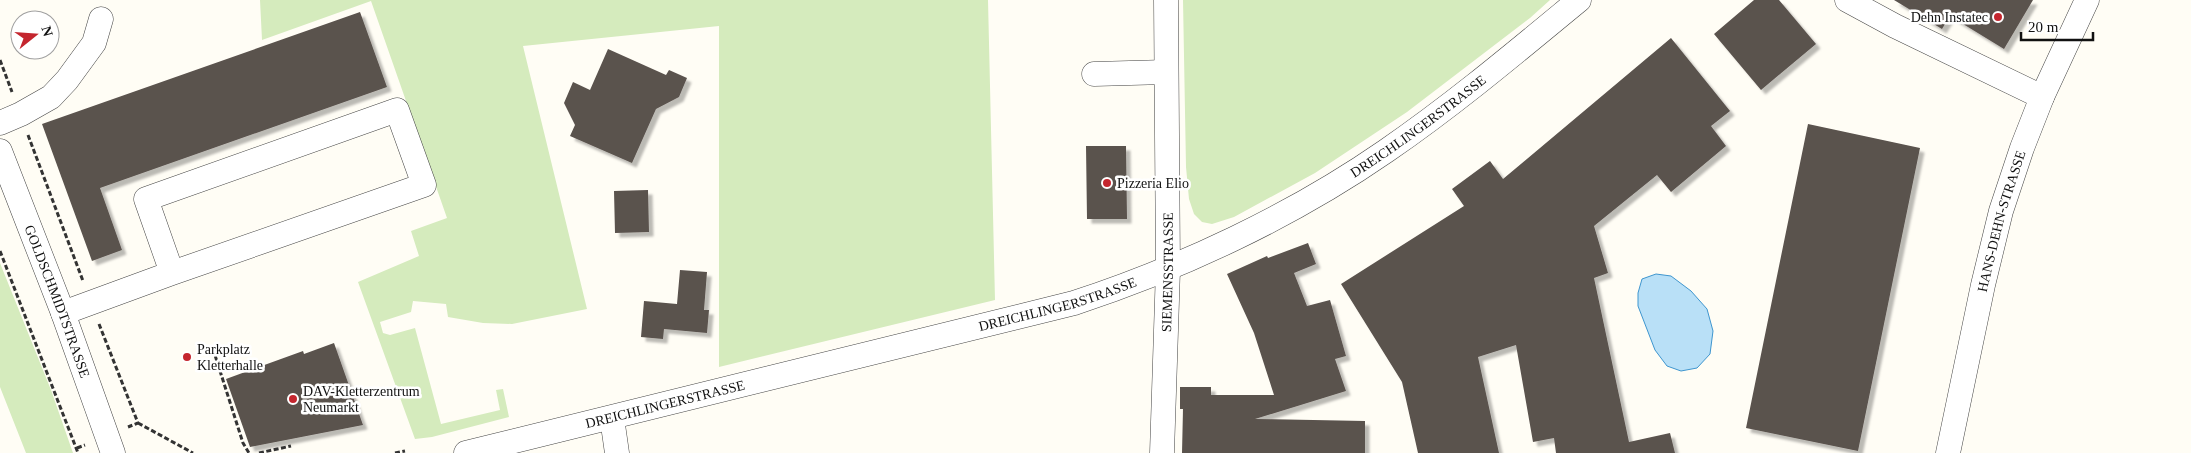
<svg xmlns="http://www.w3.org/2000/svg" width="2191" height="453" viewBox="0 0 2191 453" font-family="'Times New Roman',serif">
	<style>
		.green { fill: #d5ebbd }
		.water { fill: #b9e0f7; stroke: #3f96cf }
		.building { fill: #5a524d; filter: url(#shadow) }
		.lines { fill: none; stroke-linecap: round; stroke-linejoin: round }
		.minor-casing { stroke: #444; stroke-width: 25 }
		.path { stroke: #333; stroke-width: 3; stroke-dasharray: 5 2.5; stroke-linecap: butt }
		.minor { stroke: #fff; stroke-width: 24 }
		.poi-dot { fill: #c4262e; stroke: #fff; stroke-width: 2 }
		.labels { text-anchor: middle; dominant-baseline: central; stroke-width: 5; stroke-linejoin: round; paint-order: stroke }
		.poi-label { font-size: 14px; fill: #111; stroke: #fff; text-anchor: start }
		.street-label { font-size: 14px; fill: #111; stroke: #fff }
	</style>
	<defs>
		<filter id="shadow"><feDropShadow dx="4.5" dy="4.5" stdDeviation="1" flood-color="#0004"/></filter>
	</defs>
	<rect width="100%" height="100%" fill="#fffdf5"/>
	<!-- green -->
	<path class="green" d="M260,0H988L995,300L719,367V26L523,46L587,309L512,324L483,323L448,317L446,304L413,301L411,312L380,322L383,333L390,335L415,328L441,424L500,410L496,390L503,389L509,417L432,437L415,439L358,282L419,256L411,231L447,218L371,1L262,40Z
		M1183,0H1550L1530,18L1407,112L1315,173L1234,217L1212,224L1202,222L1194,214L1189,199L1186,167Z
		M0,263L51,390L73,453H26L0,387Z"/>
	<!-- water -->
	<path class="water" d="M1656,274L1671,276L1691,291L1707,309L1713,331L1710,354L1697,368L1681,371L1667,366L1655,350L1638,306V293L1642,279Z"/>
	<!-- building -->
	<path class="building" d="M1754,0H1779L1816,44L1761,90L1714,34Z
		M1894,0H2033L2004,49L1950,16L1942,29Z
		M360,12L387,87L100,188L122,250L92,261L42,124Z
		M1671,38L1730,111L1711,126L1726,146L1671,192L1657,175L1594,226L1608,273L1594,278L1629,442L1670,433L1675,453H1556L1554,438L1533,442L1516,345L1478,357L1499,453H1418L1402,382L1341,284L1464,206L1452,189L1490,161L1503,179Z
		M608,49L666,75L669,70L687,78L679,97L656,109L632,163L570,136L575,125L564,103L573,82L590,90Z
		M1808,124L1920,148L1858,451L1746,428Z
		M1086,146H1126L1127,219H1087Z
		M648,190L649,232L615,233L614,191Z
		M1308,243L1316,264L1294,273L1307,306L1330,300L1346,356L1335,359L1346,391L1255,419L1365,421V453H1182L1183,409H1180V387H1211V395H1274L1254,333L1227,274L1267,256L1268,258Z
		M680,270L707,272L704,310H709L707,333L664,329L663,339L641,337L644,301L677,304Z
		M334,343L363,425L250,447L226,379L303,351L304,354Z"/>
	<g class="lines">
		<defs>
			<g id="minor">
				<path d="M1847,0L1895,26L2042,97"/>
				<path d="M1094,74L1166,72"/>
				<path d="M0,123L21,114L51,97L67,80L94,43L101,19"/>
				<path id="s1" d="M0,151L63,313L113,453"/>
				<path d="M63,313L172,273L424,185L397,110L146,199L172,273"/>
				<path d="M612,418L617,453"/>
				<path id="s2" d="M466,453L1074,303C1181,268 1292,216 1386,151C1453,105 1516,52 1579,0"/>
				<path id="s3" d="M1162,453L1168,269L1166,0"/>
				<path id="s4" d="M1948,453L1983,285L2001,211L2022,148L2042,97L2087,0"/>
			</g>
		</defs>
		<!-- minor casing -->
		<use href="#minor" class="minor-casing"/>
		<!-- path -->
		<path class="path" d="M0,60L12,92
			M28,135L83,281
			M0,251L78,453
			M99,324L138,423L128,427
			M213,349L243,443L249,453
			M138,423L193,453
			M77,448L85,445
			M259,453L291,446
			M395,453L405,451"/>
		<!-- minor -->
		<use href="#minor" class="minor"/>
	</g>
	<!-- markers -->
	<g class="poi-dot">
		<circle cx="1998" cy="17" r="5"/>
		<circle cx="1107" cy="183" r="5"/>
		<circle cx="187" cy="357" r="5"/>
		<circle cx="293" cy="399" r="5"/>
	</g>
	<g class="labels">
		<!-- poi labels -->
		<g class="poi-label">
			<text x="1988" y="17" text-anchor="end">Dehn Instatec</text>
			<text x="1117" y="183">Pizzeria Elio</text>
			<text x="197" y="349">Parkplatz<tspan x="197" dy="16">Kletterhalle</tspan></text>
			<text x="303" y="391">DAV-Kletterzentrum<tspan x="303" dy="16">Neumarkt</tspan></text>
		</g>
		<!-- street labels -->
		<g class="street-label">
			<text stroke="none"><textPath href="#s2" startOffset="1015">DREICHLINGERSTRASSE</textPath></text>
			<text stroke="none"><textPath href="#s4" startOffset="238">HANS-DEHN-STRASSE</textPath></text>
			<text stroke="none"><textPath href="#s3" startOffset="181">SIEMENSSTRASSE</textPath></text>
			<text stroke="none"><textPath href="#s1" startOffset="161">GOLDSCHMIDTSTRASSE</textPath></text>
			<text stroke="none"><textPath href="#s2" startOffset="610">DREICHLINGERSTRASSE</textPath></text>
			<text stroke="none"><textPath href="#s2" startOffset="205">DREICHLINGERSTRASSE</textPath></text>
		</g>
	</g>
	<!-- north arrow -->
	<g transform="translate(35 35) rotate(73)"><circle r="24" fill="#ffffff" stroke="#a0a0a0"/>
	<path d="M0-4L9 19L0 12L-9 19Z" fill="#c4262e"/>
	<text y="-8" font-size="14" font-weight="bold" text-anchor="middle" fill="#111111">N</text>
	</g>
	<!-- scale -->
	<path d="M2021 32v8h72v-8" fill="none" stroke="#111111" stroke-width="2.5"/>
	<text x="2028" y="32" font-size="15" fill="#111111" stroke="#ffffff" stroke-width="4" paint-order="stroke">20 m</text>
</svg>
